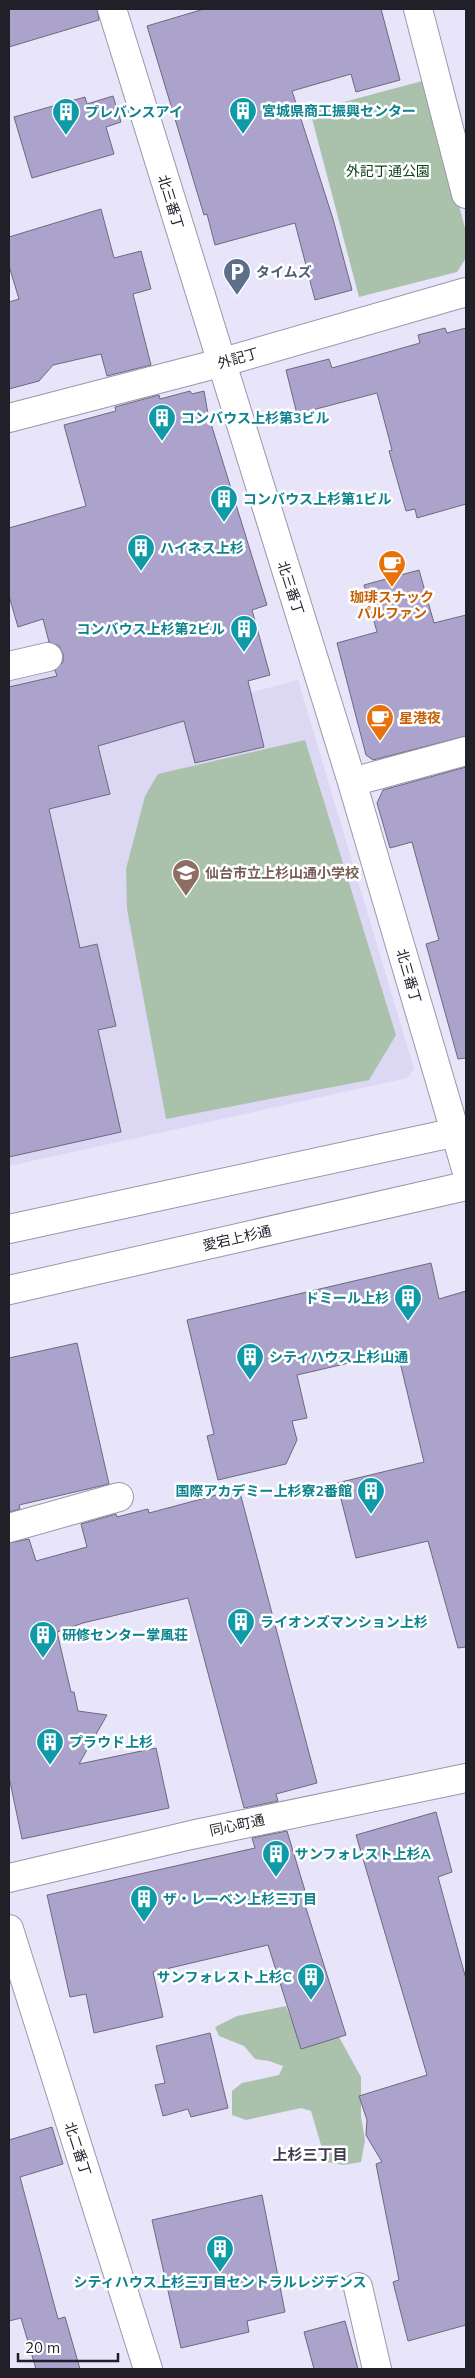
<svg xmlns="http://www.w3.org/2000/svg" width="475" height="2378" viewBox="0 0 475 2378" font-family="Mulish,'Noto Sans JP',sans-serif">
	<style>
		.built { fill: #dcd7f3 }
		.green { fill: #aac2ab }
		.building { fill: #aba3cc; stroke: #6d697c }
		.lines { fill: none; stroke-linecap: round; stroke-linejoin: round }
		.minor-casing { stroke: #9b97ab; stroke-width: 30 }
		.minor { stroke: #fff; stroke-width: 28 }
		.labels { text-anchor: middle; dominant-baseline: central; stroke-width: 5; stroke-linejoin: round; paint-order: stroke }
		.culture-label { font-size: 14px; font-weight: bold; fill: #0d838f; stroke: #fff; text-anchor: start }
		.park-label { font-size: 14px; fill: #0b4116; stroke: #fff }
		.street-label { font-size: 14px; fill: #211f27; stroke: #fff }
		.service-label { font-size: 14px; font-weight: bold; fill: #4e5e75; stroke: #fff; text-anchor: start }
		.food-label { font-size: 14px; font-weight: bold; fill: #c56008; stroke: #fff }
		.education-label { font-size: 14px; font-weight: bold; fill: #785e54; stroke: #fff; text-anchor: start }
		.neighbourhood-label { font-size: 15px; font-weight: bold; fill: #3f3b4c; stroke: #fff }
	</style>
	<rect width="100%" height="100%" fill="#e8e4f9"/>
	<!-- built -->
	<path class="built" d="M94,630L124,726L298,680L414,1069L407,1078L9,1166V650Z"/>
	<!-- green -->
	<path class="green" d="M426,80L466,232V258L457,272L359,297L310,111Z
		M305,740L396,1035L369,1080L166,1119L127,909L126,869L145,796L158,774Z
		M286,2006L297,2034L339,2037L361,2077V2117L365,2140L361,2162L344,2165L326,2162L311,2111L301,2108L246,2120L232,2115V2091L242,2083L279,2075L283,2066L269,2061L255,2059L244,2046L219,2036L215,2027L237,2016Z"/>
	<!-- building -->
	<path class="building" d="M9,9H97L99,20L9,47Z
		M204,9H381L400,80L356,92L351,74L292,91L333,219L352,290L315,300L295,223L215,245L207,214L204,215L147,26Z
		M113,96L121,122L106,127L114,154L32,178L14,117L85,97L87,104Z
		M101,209L114,258L141,251L151,289L133,294L151,365L107,376L101,354L53,365L39,381L9,389V302L19,299L9,266V237Z
		M445,328L447,333L466,328V504L417,518L415,509L406,511L389,451L392,450L377,393L297,414L286,370L329,359L332,368L420,343L418,335Z
		M190,391L192,394L204,391L208,414L267,605L252,610L270,675L248,681L264,747L195,763L184,721L98,746L110,794L49,809L80,948L97,944L116,1026L98,1030L121,1132L9,1157V687L57,676L55,670L63,662V654L59,646L49,642L43,619L18,627L9,596V528L86,506L64,425L116,411L115,407L159,395L160,399Z
		M419,570L434,623L466,615V736L373,760L366,755L337,643L377,632L364,585Z
		M466,767V1058L458,1059L426,944L439,940L412,842L390,848L377,803L383,790Z
		M431,1263L439,1299L466,1291V1647L458,1648L428,1541L356,1558L337,1483L424,1462L399,1358L393,1359L392,1353L297,1375L307,1418L292,1421L297,1440L286,1464L218,1480L207,1436L214,1434L187,1320Z
		M77,1343L109,1484L19,1505L20,1509L9,1512V1358Z
		M239,1489L317,1783L276,1794L278,1801L244,1808L188,1598L83,1623L57,1632L71,1692H74L78,1711L107,1715L79,1764L156,1748L169,1808L22,1839L9,1777V1543L29,1539L36,1561L87,1547L81,1524L116,1514L117,1517L148,1509L149,1513Z
		M436,1812L452,1872L438,1877L466,1979V2325L408,2341L393,2282L399,2280L376,2164L382,2162L366,2135L367,2120L359,2096L427,2075L356,1835Z
		M287,1831L309,1904L305,1905L346,2035L301,2049L268,1945L153,1972L163,2017L94,2033L86,1994L70,1997L47,1895L255,1848L252,1838Z
		M210,2033L228,2108L191,2117L188,2109L163,2116L155,2085L165,2083L156,2046Z
		M52,2127L63,2164L20,2177L58,2319L65,2317L80,2369H36L21,2318L9,2321V2140Z
		M262,2195L285,2312L247,2321L249,2332L181,2348L152,2220Z
		M345,2321L358,2369H314L304,2332Z"/>
	<g class="lines">
		<defs>
			<path id="minor" d="M112,9L352,782L466,1169
				M418,9L466,194
				M9,418L220,363L466,292
				M9,666L48,657
				M352,782L466,751
				M9,1229L466,1130
				M9,1290L466,1186
				M9,1528L119,1497
				M9,1878L191,1835L466,1778
				M9,1929L148,2369
				M358,2287L377,2369"/>
		</defs>
		<!-- minor casing -->
		<use href="#minor" class="minor-casing"/>
		<!-- minor -->
		<use href="#minor" class="minor"/>
	</g>
	<!-- icons -->
	<defs>
		<symbol id="building-pin" viewBox="-11 -11 22 30"><path d="M0 17L-7.5 6A9.5 9.5 0 1 1 7.5 6Z" fill="#0f9aa8" stroke="#fff"/><path d="M-4-6H4V6H1V3H-1V6H-4ZM-2.5-4.3h1.7v1.8h-1.7ZM.8-4.3h1.7v1.8H.8ZM-2.5-1h1.7V.8h-1.7ZM.8-1h1.7V.8H.8Z" fill="#fff"/></symbol>
		<symbol id="parking-pin" viewBox="-11 -11 22 30"><path d="M0 17L-7.5 6A9.5 9.5 0 1 1 7.5 6Z" fill="#5c6f8a" stroke="#fff"/><path d="M-3.5-5.5H1a3.5 3.5 0 0 1 0 7H-1V5.5H-3.5ZM-1-3.4V-.6H.8a1.4 1.4 0 0 0 0-2.8Z" fill="#fff"/></symbol>
		<symbol id="cafe-pin" viewBox="-11 -11 22 30"><path d="M0 17L-7.5 6A9.5 9.5 0 1 1 7.5 6Z" fill="#e8710a" stroke="#fff"/><path d="M-5.5-4.5H6V0H3Q3 3.5 0 3.5H-2.5Q-5.5 3.5-5.5 0ZM3-3.2v2h1.7v-2ZM-6 4.5H4V6H-6Z" fill="#fff"/></symbol>
		<symbol id="school-pin" viewBox="-11 -11 22 30"><path d="M0 17L-7.5 6A9.5 9.5 0 1 1 7.5 6Z" fill="#8d6e63" stroke="#fff"/><path d="M0-5L7-2L0 1L-7-2ZM-4 1L0 2.5L4 1V4Q0 6-4 4Z" fill="#fff"/></symbol>
	</defs>
	<g fill-rule="evenodd">
		<use href="#building-pin" x="227" y="95" width="32" height="43"/>
		<use href="#building-pin" x="50" y="96" width="32" height="43"/>
		<use href="#parking-pin" x="221" y="256" width="32" height="43"/>
		<use href="#building-pin" x="146" y="402" width="32" height="43"/>
		<use href="#building-pin" x="208" y="483" width="32" height="43"/>
		<use href="#building-pin" x="125" y="532" width="32" height="43"/>
		<use href="#cafe-pin" x="376" y="548" width="32" height="43"/>
		<use href="#building-pin" x="228" y="613" width="32" height="43"/>
		<use href="#cafe-pin" x="364" y="702" width="32" height="43"/>
		<use href="#school-pin" x="170" y="857" width="32" height="43"/>
		<use href="#building-pin" x="392" y="1282" width="32" height="43"/>
		<use href="#building-pin" x="234" y="1341" width="32" height="43"/>
		<use href="#building-pin" x="355" y="1475" width="32" height="43"/>
		<use href="#building-pin" x="225" y="1606" width="32" height="43"/>
		<use href="#building-pin" x="27" y="1619" width="32" height="43"/>
		<use href="#building-pin" x="34" y="1726" width="32" height="43"/>
		<use href="#building-pin" x="260" y="1838" width="32" height="43"/>
		<use href="#building-pin" x="128" y="1883" width="32" height="43"/>
		<use href="#building-pin" x="295" y="1961" width="32" height="43"/>
		<use href="#building-pin" x="204" y="2233" width="32" height="43"/>
	</g>
	<g class="labels">
		<!-- culture labels -->
		<g class="culture-label">
			<text x="262" y="111">宮城県商工振興センター</text>
			<text x="85" y="112">プレバンスアイ</text>
			<text x="181" y="418">コンバウス上杉第3ビル</text>
			<text x="243" y="499">コンバウス上杉第1ビル</text>
			<text x="160" y="548">ハイネス上杉</text>
			<text x="225" y="629" text-anchor="end">コンバウス上杉第2ビル</text>
			<text x="389" y="1298" text-anchor="end">ドミール上杉</text>
			<text x="269" y="1357">シティハウス上杉山通</text>
			<text x="352" y="1491" text-anchor="end">国際アカデミー上杉寮2番館</text>
			<text x="260" y="1622">ライオンズマンション上杉</text>
			<text x="62" y="1635">研修センター掌風荘</text>
			<text x="69" y="1742">プラウド上杉</text>
			<text x="295" y="1854">サンフォレスト上杉A</text>
			<text x="163" y="1899">ザ・レーベン上杉三丁目</text>
			<text x="292" y="1977" text-anchor="end">サンフォレスト上杉C</text>
			<text x="220" y="2282" text-anchor="middle">シティハウス上杉三丁目セントラルレジデンス</text>
		</g>
		<!-- park labels -->
		<g class="park-label">
			<text x="388" y="171">外記丁通公園</text>
		</g>
		<!-- street labels -->
		<g class="street-label">
			<text transform="translate(171 202) rotate(73)">北三番丁</text>
			<text transform="translate(238 358) rotate(-16)">外記丁</text>
			<text transform="translate(291 588) rotate(72)">北三番丁</text>
			<text transform="translate(409 976) rotate(74)">北三番丁</text>
			<text transform="translate(237 1238) rotate(-13)">愛宕上杉通</text>
			<text transform="translate(237 1825) rotate(-12)">同心町通</text>
			<text transform="translate(78 2149) rotate(72)">北二番丁</text>
		</g>
		<!-- service labels -->
		<g class="service-label">
			<text x="256" y="272">タイムズ</text>
		</g>
		<!-- food labels -->
		<g class="food-label">
			<text x="392" y="597">珈琲スナック<tspan x="392" dy="16">パルファン</tspan></text>
			<text x="399" y="718" text-anchor="start">星港夜</text>
		</g>
		<!-- education labels -->
		<g class="education-label">
			<text x="205" y="873">仙台市立上杉山通小学校</text>
		</g>
		<!-- neighbourhood labels -->
		<g class="neighbourhood-label">
			<text x="310" y="2154">上杉三丁目</text>
		</g>
	</g>
	<!-- border -->
	<rect width="475" height="2378" fill="none" stroke="#211f27" stroke-width="20"/>
	<!-- scale -->
	<path d="M18 2353v8h100v-8" fill="none" stroke="#211f27" stroke-width="2.5"/>
	<text x="25" y="2353" font-size="15" fill="#211f27" stroke="#ffffff" stroke-width="4" paint-order="stroke">20 m</text>
</svg>
